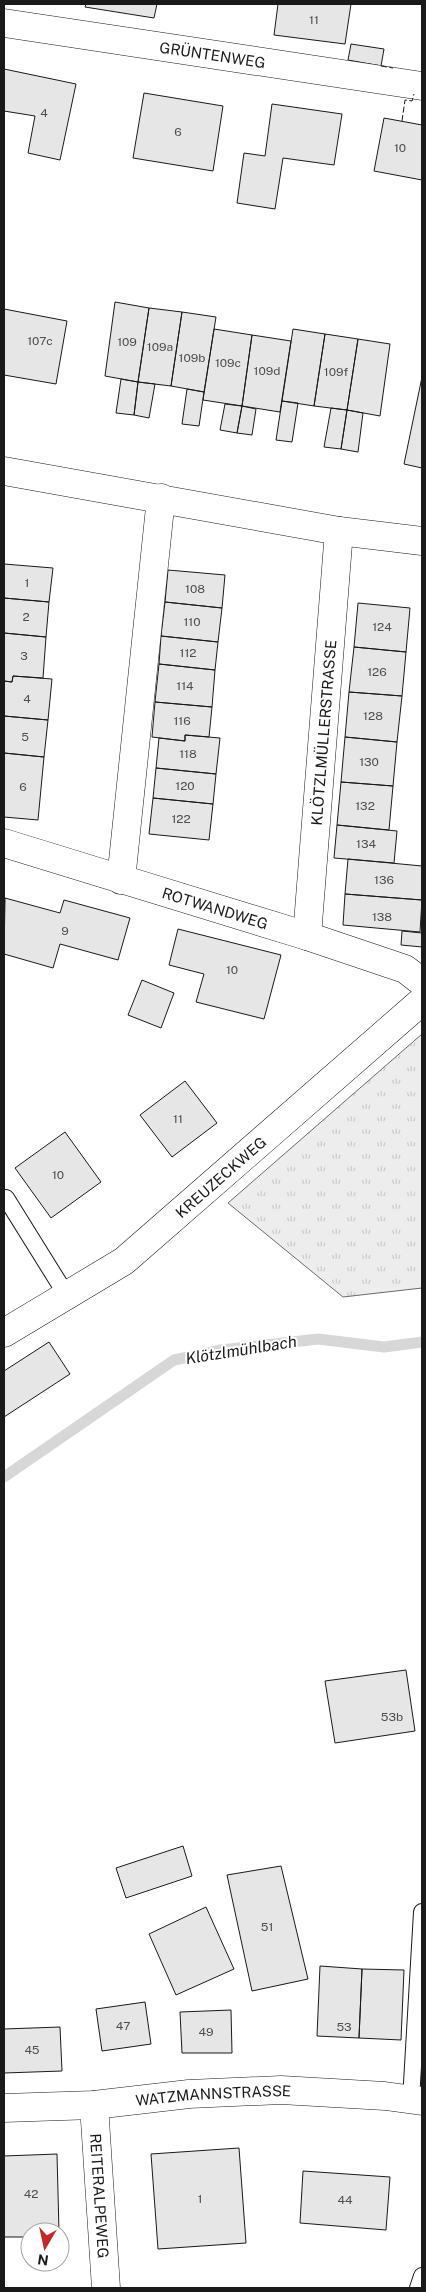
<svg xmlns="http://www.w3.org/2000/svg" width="426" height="2292" viewBox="0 0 426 2292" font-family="'Public Sans',sans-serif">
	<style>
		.grass { fill: url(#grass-tufts); stroke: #6a6a6a }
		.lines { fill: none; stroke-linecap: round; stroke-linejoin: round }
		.stream { stroke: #d7d7d7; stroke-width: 11 }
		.building { fill: #e6e6e6; stroke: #1a1a1a }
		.service-casing { stroke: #1a1a1a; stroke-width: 18 }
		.minor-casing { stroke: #1a1a1a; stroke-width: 29 }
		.tertiary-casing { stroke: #1a1a1a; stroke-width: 29 }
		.service { stroke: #fff; stroke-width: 16 }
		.minor { stroke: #fff; stroke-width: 28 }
		.tertiary { stroke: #fff; stroke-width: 28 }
		.fence { stroke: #1a1a1a; stroke-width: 1; stroke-dasharray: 6 2.5; stroke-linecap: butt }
		.labels { text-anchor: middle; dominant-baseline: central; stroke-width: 4; stroke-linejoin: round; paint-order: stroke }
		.number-label { font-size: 12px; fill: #4d4d4d }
		.street-label { font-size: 15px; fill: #1a1a1a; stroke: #fff }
		.water-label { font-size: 16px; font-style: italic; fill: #1a1a1a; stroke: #fff }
	</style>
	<defs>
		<pattern id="grass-tufts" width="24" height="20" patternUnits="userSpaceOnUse" patternTransform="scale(1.25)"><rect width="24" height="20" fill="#ededed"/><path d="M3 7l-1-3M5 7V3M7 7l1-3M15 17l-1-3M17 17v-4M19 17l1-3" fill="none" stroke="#cbcbcb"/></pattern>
	</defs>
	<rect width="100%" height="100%" fill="#fff"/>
	<!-- grass -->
	<path class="grass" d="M422,1034V1288L343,1297L228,1203Z"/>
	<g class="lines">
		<!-- stream -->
		<path class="stream" d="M4,1477L174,1360L221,1350L318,1339L384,1347L422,1342"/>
	</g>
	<!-- building -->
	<path class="building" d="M86,4H157L154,18L85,7Z
		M278,4H351L345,44L274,35Z
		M351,44L384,49L381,66L348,60Z
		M4,69L76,84L60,160L28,153L35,116L4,111Z
		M144,93L223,106L213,171L133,158Z
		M272,104L342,114L334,165L283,158L275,209L237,203L244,153L265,156Z
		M384,118L422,125V180L374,171Z
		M115,302L149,308L138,382L105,376Z
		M149,308L182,312L171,386L138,382Z
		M4,309L67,321L56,384L4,375Z
		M182,312L216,317L204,392L171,386Z
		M214,329L252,335L242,406L203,400Z
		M293,329L325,334L314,406L282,401Z
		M325,334L358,339L347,410L314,406Z
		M252,335L291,341L280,412L242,406Z
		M358,339L390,344L380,416L347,410Z
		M422,377V468L404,464Z
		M121,379L138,382L134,415L116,413Z
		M138,382L155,384L149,418L134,415Z
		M187,389L204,392L199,426L182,424Z
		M282,401L298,403L292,442L276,440Z
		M225,404L242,406L237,433L220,430Z
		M242,406L256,409L252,435L237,433Z
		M331,408L347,410L341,449L324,447Z
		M347,410L363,413L358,452L341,449Z
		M4,564L53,568L49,602L4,598Z
		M168,570L225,575L222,608L165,602Z
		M4,598L49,602L46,637L4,633Z
		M165,602L222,608L218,642L161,636Z
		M358,603L410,608L406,652L354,647Z
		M4,633L46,637L43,678L13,676L12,682L4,681Z
		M161,636L218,642L215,670L159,664Z
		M354,647L406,652L402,696L349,692Z
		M159,664L215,670L212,707L155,702Z
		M13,676L52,679L48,720L4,716V681L12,682Z
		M349,692L402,696L397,742L345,737Z
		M155,702L212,707L209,737L185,735V741L152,737Z
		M4,716L48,720L44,757L4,753Z
		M185,735L220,738L216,774L156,768L159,738L185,741Z
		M345,737L397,742L393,786L341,782Z
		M4,753L44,757L38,820L4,817Z
		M156,768L216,774L213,804L153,798Z
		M341,782L393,786L389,830L337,825Z
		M153,798L213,804L209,840L149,834Z
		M337,825L397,831L394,863L334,858Z
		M348,859L422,866V900L345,894Z
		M345,894L422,900L420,932L343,925Z
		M5,898L60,913L64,900L130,918L118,960L60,944L53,968L4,954Z
		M178,929L281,955L264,1019L196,1002L204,974L169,965Z
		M402,931L422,933V947L401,945Z
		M142,980L174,993L161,1028L128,1015Z
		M185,1081L217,1123L172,1157L140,1115Z
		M65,1132L101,1182L51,1218L15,1168Z
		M49,1342L70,1374L4,1417V1371Z
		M406,1670L415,1731L335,1743L325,1681Z
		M183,1846L192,1876L126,1898L116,1868Z
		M281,1866L308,1979L252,1991L227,1875Z
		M206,1907L234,1969L176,1995L149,1934Z
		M320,1966L362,1969L359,2038L317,2036Z
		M362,1969L404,1970L401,2040L359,2038Z
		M145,2002L151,2044L102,2051L96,2009Z
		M231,2010L232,2053H182L180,2012Z
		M60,2027L62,2071L4,2073V2029Z
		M239,2148L246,2243L158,2249L151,2154Z
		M57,2154L59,2232H30V2237H4V2156Z
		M303,2171L390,2177L386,2230L300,2223Z"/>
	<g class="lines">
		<defs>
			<path id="service" d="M6,1198L67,1296
				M411,2100L422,1912
				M418,2288L422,2276"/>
			<g id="minor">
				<path id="s1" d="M4,23L422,86"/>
				<path d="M4,471L339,531L422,541"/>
				<path id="s2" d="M4,843L307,936L405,969L422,982"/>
				<path d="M121,880L161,498"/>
				<path id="s3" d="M307,936L339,531"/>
				<path id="s4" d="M4,1333L124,1261L422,1001"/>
				<path id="s5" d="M94,2105L106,2288"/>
			</g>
			<g id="tertiary">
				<path id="s6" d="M4,2108L94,2105L189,2094L281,2090L385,2096L422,2101"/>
			</g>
		</defs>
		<!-- service casing -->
		<use href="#service" class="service-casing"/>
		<!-- minor casing -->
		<use href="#minor" class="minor-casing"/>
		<!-- tertiary casing -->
		<use href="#tertiary" class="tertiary-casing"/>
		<!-- service -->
		<use href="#service" class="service"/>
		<!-- minor -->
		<use href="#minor" class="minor"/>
		<!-- tertiary -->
		<use href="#tertiary" class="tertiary"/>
		<!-- fence -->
		<path class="fence" d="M381,66L393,68
			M402,121L405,100L412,101L414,94"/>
	</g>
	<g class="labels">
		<!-- number labels -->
		<g class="number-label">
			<text x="314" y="20">11</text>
			<text x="44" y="113">4</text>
			<text x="178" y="132">6</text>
			<text x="400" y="148">10</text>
			<text x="40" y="341">107c</text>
			<text x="127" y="342">109</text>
			<text x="160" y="347">109a</text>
			<text x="192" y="358">109b</text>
			<text x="228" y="363">109c</text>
			<text x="267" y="371">109d</text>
			<text x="336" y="372">109f</text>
			<text x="27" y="583">1</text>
			<text x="195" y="589">108</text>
			<text x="26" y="617">2</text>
			<text x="192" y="622">110</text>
			<text x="382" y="627">124</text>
			<text x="188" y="653">112</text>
			<text x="24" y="656">3</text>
			<text x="377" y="672">126</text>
			<text x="185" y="686">114</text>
			<text x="27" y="699">4</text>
			<text x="373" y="716">128</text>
			<text x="182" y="721">116</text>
			<text x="25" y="737">5</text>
			<text x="188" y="754">118</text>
			<text x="369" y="762">130</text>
			<text x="185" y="786">120</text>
			<text x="23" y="787">6</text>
			<text x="365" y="806">132</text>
			<text x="181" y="819">122</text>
			<text x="366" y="844">134</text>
			<text x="384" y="880">136</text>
			<text x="382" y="917">138</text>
			<text x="65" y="931">9</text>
			<text x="232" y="970">10</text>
			<text x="178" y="1119">11</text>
			<text x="58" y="1175">10</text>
			<text x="392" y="1717">53b</text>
			<text x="267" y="1927">51</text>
			<text x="123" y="2026">47</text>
			<text x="344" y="2027">53</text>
			<text x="206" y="2032">49</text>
			<text x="32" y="2050">45</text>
			<text x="31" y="2194">42</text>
			<text x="200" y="2199">1</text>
			<text x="345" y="2200">44</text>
		</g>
		<!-- street labels -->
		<g class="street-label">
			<text stroke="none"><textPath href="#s1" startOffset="211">GRÜNTENWEG</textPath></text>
			<text stroke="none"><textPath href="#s3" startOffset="204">KLÖTZLMÜLLERSTRASSE</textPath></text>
			<text stroke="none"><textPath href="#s2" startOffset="221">ROTWANDWEG</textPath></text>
			<text stroke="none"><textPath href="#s4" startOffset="268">KREUZECKWEG</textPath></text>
			<text stroke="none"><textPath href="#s6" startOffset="210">WATZMANNSTRASSE</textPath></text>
			<text stroke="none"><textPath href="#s5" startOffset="91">REITERALPEWEG</textPath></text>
		</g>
		<!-- water labels -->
		<g class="water-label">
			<text transform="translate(241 1350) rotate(-9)">Klötzlmühlbach</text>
		</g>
	</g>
	<!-- border -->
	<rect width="426" height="2292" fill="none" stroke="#1a1a1a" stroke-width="10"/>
	<!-- north arrow -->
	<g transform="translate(45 2247) rotate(189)"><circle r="24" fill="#ffffff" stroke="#a3a3a3"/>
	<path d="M0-4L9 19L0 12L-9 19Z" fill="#c62828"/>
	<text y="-8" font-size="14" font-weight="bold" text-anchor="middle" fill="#1a1a1a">N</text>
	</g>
</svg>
